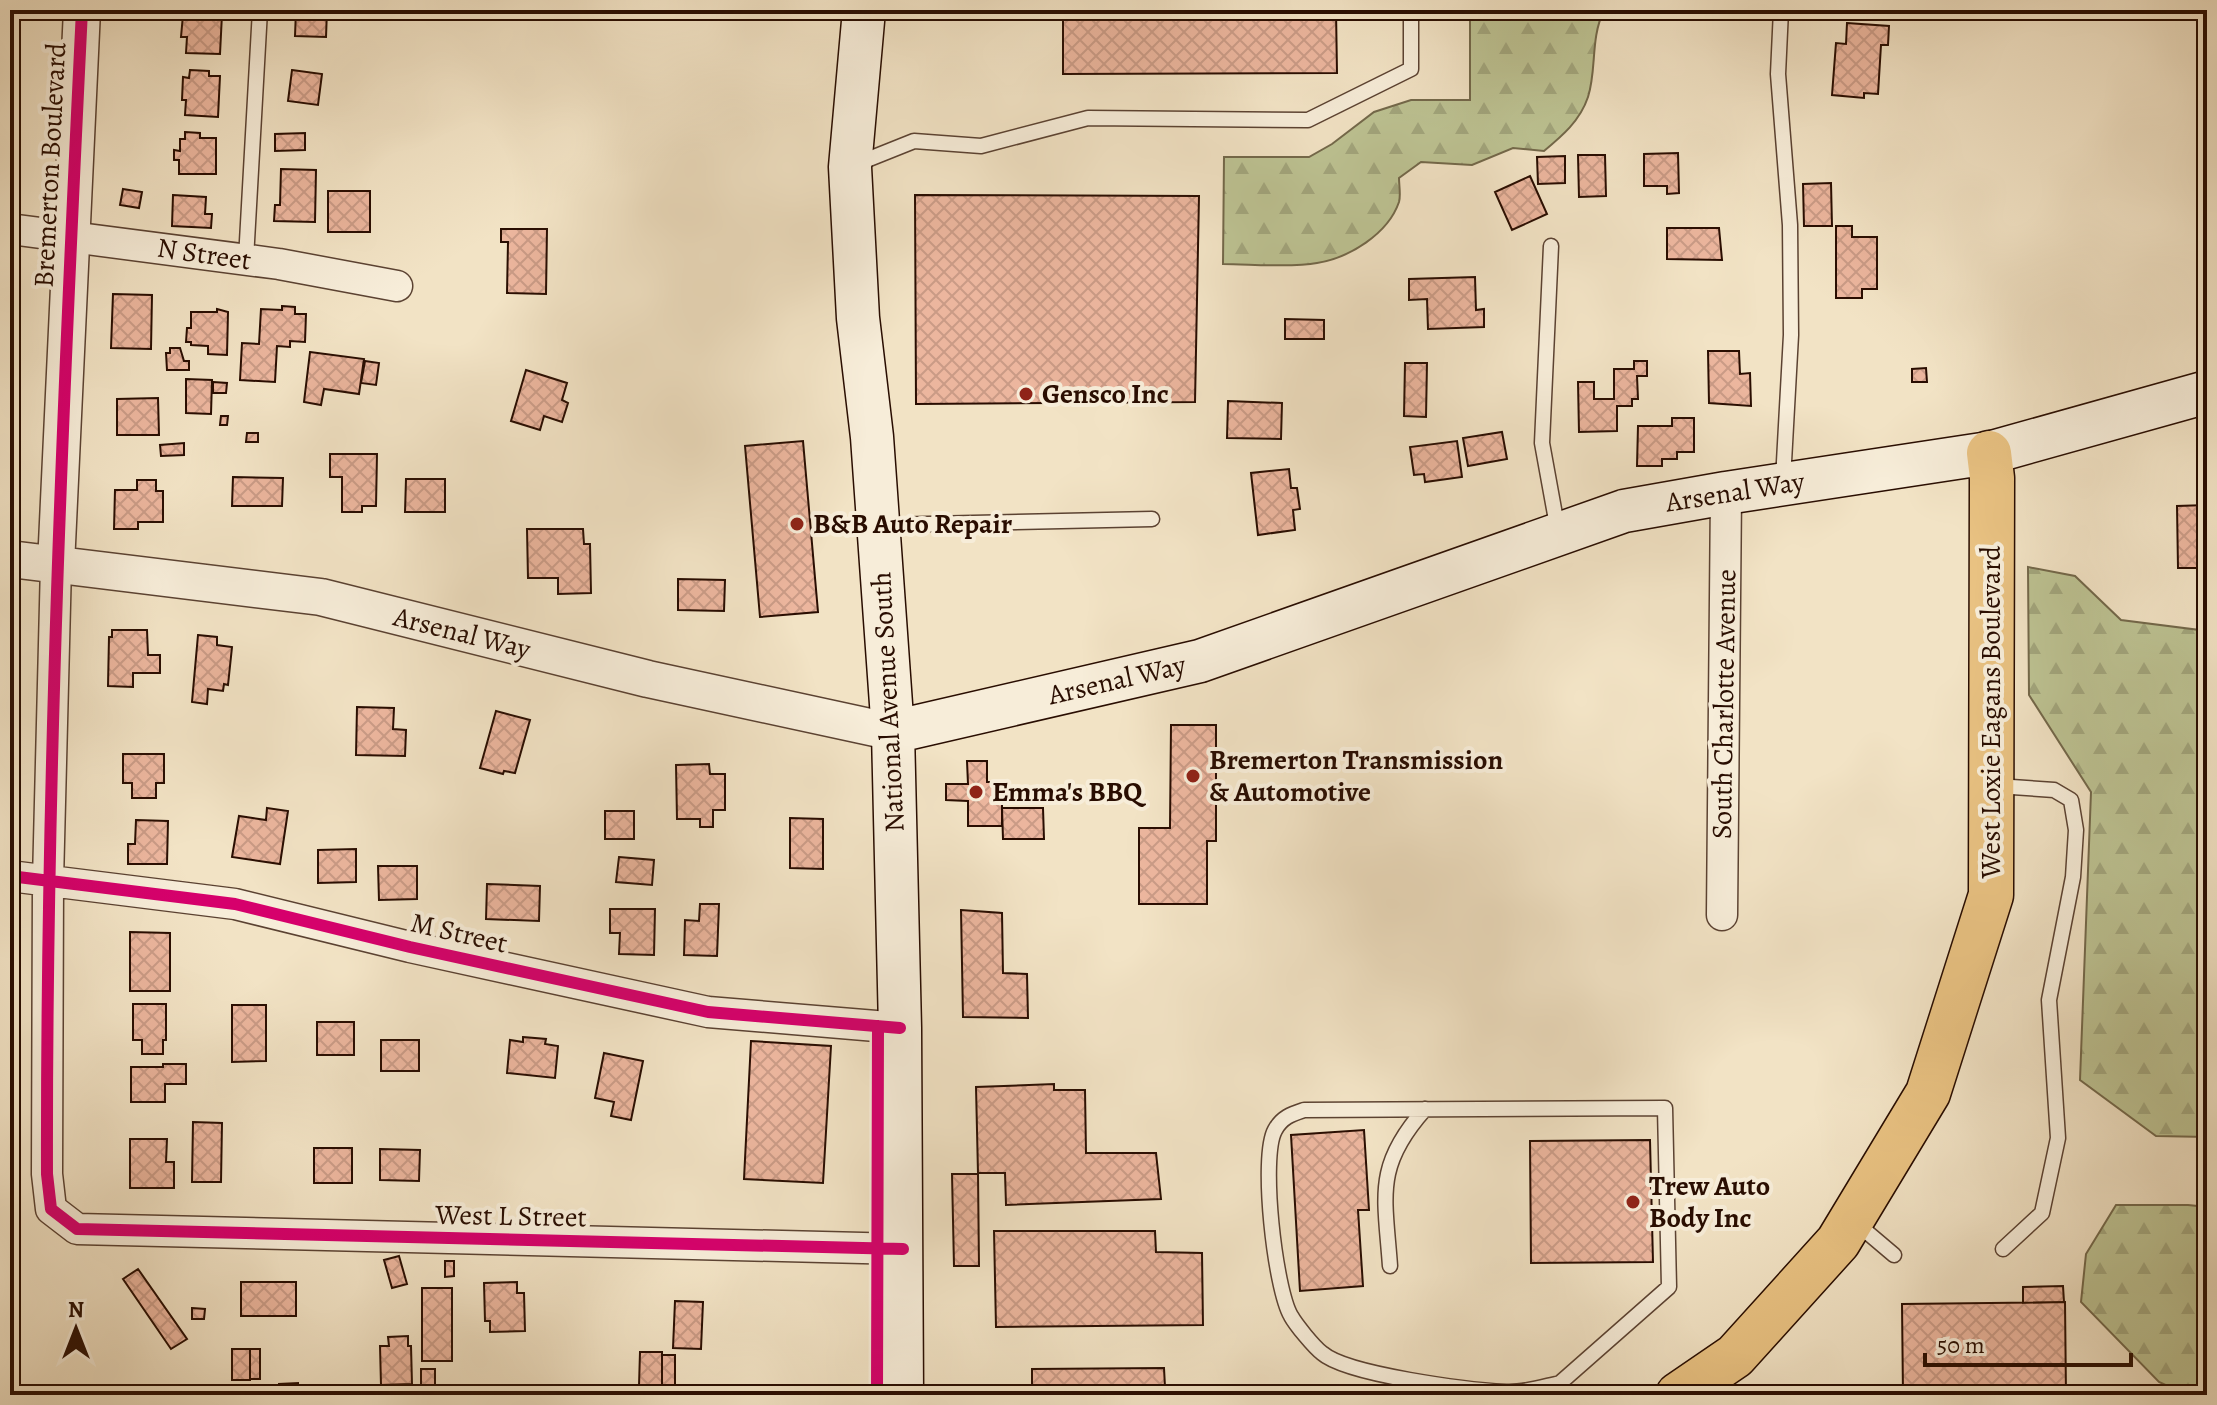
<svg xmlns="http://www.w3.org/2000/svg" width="2217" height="1405" viewBox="0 0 2217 1405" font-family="Alegreya,serif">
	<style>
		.forest { fill: url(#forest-firs); stroke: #73684a; stroke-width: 2 }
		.building { fill: url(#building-cross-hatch); stroke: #290d01; stroke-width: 2 }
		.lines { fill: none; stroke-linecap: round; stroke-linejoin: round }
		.service-casing { stroke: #5b4232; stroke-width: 17 }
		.minor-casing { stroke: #5b4232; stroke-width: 33 }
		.tertiary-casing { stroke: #5b4232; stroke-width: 39 }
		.secondary-casing { stroke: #290d01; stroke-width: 45 }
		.primary-casing { stroke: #290d01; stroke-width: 47 }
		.service { stroke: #f7edd9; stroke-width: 14 }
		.minor { stroke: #f7edd9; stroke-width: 30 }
		.tertiary { stroke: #f7edd9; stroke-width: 36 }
		.secondary { stroke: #f7edd9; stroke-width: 42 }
		.primary { stroke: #e9c282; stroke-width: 44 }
		.cycleway-casing { stroke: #f7edd9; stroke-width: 17 }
		.cycleway { stroke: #d6006c; stroke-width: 12 }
		.poi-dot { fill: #8f2418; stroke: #f7edd9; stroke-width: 3 }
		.labels { text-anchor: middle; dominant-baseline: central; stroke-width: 8; stroke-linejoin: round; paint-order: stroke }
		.street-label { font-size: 28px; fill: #290d01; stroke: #f7edd9 }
		.poi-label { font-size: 28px; font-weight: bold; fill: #290d01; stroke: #f7edd9; text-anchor: start }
	</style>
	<defs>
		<pattern id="forest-firs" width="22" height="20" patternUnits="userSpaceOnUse" patternTransform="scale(2)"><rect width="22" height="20" fill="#bdc393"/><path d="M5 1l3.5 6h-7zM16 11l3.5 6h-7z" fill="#a2a67d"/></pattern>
		<pattern id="building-cross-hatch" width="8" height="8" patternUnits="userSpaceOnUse" patternTransform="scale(2)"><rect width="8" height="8" fill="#ecb69e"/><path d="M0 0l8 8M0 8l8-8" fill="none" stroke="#ca9b86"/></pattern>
	</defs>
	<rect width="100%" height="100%" fill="#f2e3c5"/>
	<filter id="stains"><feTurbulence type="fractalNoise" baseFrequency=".0025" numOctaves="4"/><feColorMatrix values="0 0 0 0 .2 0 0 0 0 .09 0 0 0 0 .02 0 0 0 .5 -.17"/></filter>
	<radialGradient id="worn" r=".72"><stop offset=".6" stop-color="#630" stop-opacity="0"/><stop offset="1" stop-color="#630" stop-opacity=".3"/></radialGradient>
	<!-- forest -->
	<path class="forest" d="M1470,10H1604C1590,39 1597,69 1588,97C1580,121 1562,136 1544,151L1513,148L1472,165L1421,162L1399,178C1399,186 1401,195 1399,202C1388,234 1349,258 1317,263C1292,268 1249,264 1223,264L1224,157H1309L1332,144L1374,112L1411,100H1470Z
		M2028,567L2075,576L2121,620L2207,631V1137L2156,1136L2080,1080L2091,792L2029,695Z
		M2116,1205H2188L2207,1207V1395H2187L2159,1382L2081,1302L2086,1254Z"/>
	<!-- building -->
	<path class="building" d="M190,10H209V14H222L220,54L186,53L187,37H181L183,15H190Z
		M296,10H327L326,37L295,36Z
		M1063,10H1336L1337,73L1063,74Z
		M1847,23L1889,26L1888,45H1881L1878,94L1864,93V98L1832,95L1836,43L1846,44Z
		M190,70L209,71V76H220L218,117L185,115L186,100H182L183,77L189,78Z
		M292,70L322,74L318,105L288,101Z
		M185,132L200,133V138H216V174H179V160H174V150L180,151V139H185Z
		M305,133V150L275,151V134Z
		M1678,153L1679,193L1667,194V186H1644V154Z
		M1578,155H1605L1606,196L1579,197Z
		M1565,156V183L1538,184L1537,157Z
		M281,169L316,170L315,222L274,221L275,205H280Z
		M1530,176L1547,214L1512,230L1495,192Z
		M1831,183L1832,226H1804L1803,184Z
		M123,189L142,192L139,208L120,205Z
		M328,191H370V232H328Z
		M173,195L206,197L205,214H212L211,228L172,226Z
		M915,195L1199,196L1195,402L916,404Z
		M1836,226H1852V237H1877V289H1862V298H1836Z
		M1667,228H1719L1722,260L1667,259Z
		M501,229H547L546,294L507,293L508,242H501Z
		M1475,277L1476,310L1484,309V327L1428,329L1427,299L1409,300V279Z
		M113,294L152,295L151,349L111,348Z
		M282,306L295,307V314H306L305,342L290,341V347L277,346L275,382L240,380L242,343L259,344L261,309L282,310Z
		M217,309L228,312L227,355L208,354V346L191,345V342H186L187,328H191V312H217Z
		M1285,319L1324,320V339H1285Z
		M170,348H180L184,361H189V370H167L166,353H170Z
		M1708,351H1739L1740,374L1750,373L1751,406L1709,403Z
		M310,352L364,359L359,394L324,389L321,405L304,402Z
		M365,361L379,363L376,385L361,383Z
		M1634,361H1647V376H1637L1638,399H1632V406H1617V431L1579,432L1578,382H1594V399H1614V369H1634Z
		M1405,363H1427L1426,417L1404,416Z
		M1926,368L1927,382H1912V369Z
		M526,370L567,383L562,400L568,403L562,422L544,416L540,430L511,421Z
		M186,379L212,380L211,414L186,413Z
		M213,382L227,383L226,393H213Z
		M158,398L159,435H117V399Z
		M1228,401L1282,403L1281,439L1227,438Z
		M221,416H228L227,425H220Z
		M1672,418H1694V452H1677V459H1662V466H1637L1638,426H1672Z
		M1502,432L1507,459L1468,466L1463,438Z
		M247,433H258V442H246Z
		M803,441L818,612L760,617L745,446Z
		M1457,441L1462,477L1425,482L1424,474L1414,475L1410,447Z
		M184,443V455L161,456L160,445Z
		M330,454H377L376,506H362V512H342V477H330Z
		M1289,469L1291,488H1297L1300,509L1293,510L1295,530L1258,535L1251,473Z
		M233,477L283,478L282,506H232Z
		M406,479H445V512H405Z
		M137,480H156V491H163V522H138V529H114L115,490H137Z
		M2207,505V568H2178L2177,506Z
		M527,529H583L584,544H590L591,593L558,594V578H528Z
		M678,579L725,580L724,611L678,610Z
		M112,630H147L148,655H160V673H133V687L108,686L109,637H112Z
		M198,635L217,637V645L232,647L228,685L224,684L223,691L208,689L207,704L192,702Z
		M357,707L394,708L393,729L406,730L405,756L356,755Z
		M496,711L530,720L515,773L504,771L503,774L480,768Z
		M1171,725H1216V841H1207V904H1139V828H1170Z
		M123,754H164V783H156V798H132V783H123Z
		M967,761H987V782H1002V826H968V801L946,800V784H968Z
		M709,764L710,774H725V810H713V827H700V819H677L676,765Z
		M267,808L288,811L280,864L232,857L239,816L266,820Z
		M1002,808H1043L1044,839H1003Z
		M605,811H634V839H605Z
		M790,818L823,819V869L790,868Z
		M136,820L168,821L167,864H128V844H135Z
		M356,849V882L318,883V850Z
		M619,857L654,860L652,885L616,882Z
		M378,866H417V899L379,900Z
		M487,884L540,886L539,921L486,919Z
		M700,904H719L717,956L684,955L685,920L699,921Z
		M610,909H655L654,955L619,954L620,933H610Z
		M961,910L1002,913L1003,973L1027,974L1028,1018L963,1017Z
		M130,932L170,933V991H130Z
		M133,1004H166V1040H163V1054H142V1040H133Z
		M232,1005H266V1061L232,1062Z
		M317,1022H354V1055H317Z
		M523,1037L546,1039L545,1044L558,1046L555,1078L507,1073L510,1040L523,1042Z
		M381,1040H419V1071H381Z
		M751,1041L831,1046L823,1183L744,1179Z
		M604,1053L643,1061L631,1120L611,1116L614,1102L595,1098Z
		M163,1064H186V1084H165V1102H131V1067H163Z
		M1054,1084V1090H1085L1086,1153H1156L1161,1199L1006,1205L1005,1173H978L976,1087Z
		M193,1122L222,1123L221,1182H192Z
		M1364,1130L1369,1210H1358L1363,1286L1300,1291L1291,1135Z
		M130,1139H167L166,1162H174V1188H130Z
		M1650,1140L1653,1262L1531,1263L1530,1141Z
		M314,1148H352V1183H314Z
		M380,1149L420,1150L419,1181L380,1180Z
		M952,1174H978L979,1266H954Z
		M994,1231H1155L1156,1252L1202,1253L1203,1325L996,1327Z
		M399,1256L407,1284L392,1288L384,1260Z
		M445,1261H454V1276L445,1277Z
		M138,1269L187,1339L171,1349L123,1279Z
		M241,1282H296V1316H241Z
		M517,1282V1293H524L525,1331L490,1332V1321H485L484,1283Z
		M2063,1286L2064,1302L2023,1303V1287Z
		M422,1288H452V1361H422Z
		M675,1301L703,1302L701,1349L673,1348Z
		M2065,1302L2066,1395H1903L1902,1304Z
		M192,1308L205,1309L204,1319H192Z
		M408,1336V1346H411L412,1384L381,1385L380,1346H389L388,1337Z
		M232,1349H250V1380H232Z
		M250,1349H260V1379H250Z
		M640,1352H662V1386H639Z
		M662,1355H675V1386H662Z
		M1164,1368L1165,1387L1032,1389V1369Z
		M421,1369H435V1387H421Z
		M298,1383V1395H279V1384Z"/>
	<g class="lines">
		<defs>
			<path id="service" d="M1781,10L1778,74L1790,225L1791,335L1783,480
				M854,165L914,141L981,146L1088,118L1308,120L1411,69V10
				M1551,246L1542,443L1558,531
				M246,259L260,10
				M883,525L1152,519
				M1997,786L2054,790L2071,800L2076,830L2073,877L2049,1000L2058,1138L2042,1213L2003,1249
				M1855,1222L1894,1255
				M1390,1266C1385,1196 1374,1166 1425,1109
				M1560,1383C1542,1387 1524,1393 1506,1392C1469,1390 1347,1375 1322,1353C1314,1347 1296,1325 1291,1316C1275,1289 1260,1157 1275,1130C1282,1117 1292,1114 1304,1110L1665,1108L1669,1287L1560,1383L1564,1395"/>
			<path id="minor" d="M10,229L279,264L397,286
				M56,565L48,881L47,1174L51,1209L77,1229L903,1249
				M10,876L235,904L410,947L708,1012L900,1028
				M1722,915L1726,493"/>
			<path id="tertiary" d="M10,559L321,597L648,679L893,732
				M56,565L82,10"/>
			<path id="secondary" d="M864,10L850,167L858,318L872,437L893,732L900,1028L902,1395
				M893,732L1200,661L1624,511L1726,493L1989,453L2207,392"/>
			<path id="primary" d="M1678,1395L1735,1356L1838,1242L1928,1093L1991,895L1992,478L1989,453"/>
		</defs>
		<!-- service casing -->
		<use href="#service" class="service-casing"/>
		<!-- minor casing -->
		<use href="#minor" class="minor-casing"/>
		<!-- tertiary casing -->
		<use href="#tertiary" class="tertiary-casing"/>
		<!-- secondary casing -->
		<use href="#secondary" class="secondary-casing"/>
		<!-- primary casing -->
		<use href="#primary" class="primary-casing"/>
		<!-- service -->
		<use href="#service" class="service"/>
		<!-- minor -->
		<use href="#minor" class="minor"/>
		<!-- tertiary -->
		<use href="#tertiary" class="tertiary"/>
		<!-- secondary -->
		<use href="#secondary" class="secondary"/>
		<!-- primary -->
		<use href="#primary" class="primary"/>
		<defs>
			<path id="cycleway" d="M82,10C63,398 46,786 47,1174L51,1209L77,1229L903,1249
				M10,876L235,904L410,947L708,1012L900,1028
				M877,1395L878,1026"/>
		</defs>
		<!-- cycleway casing -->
		<use href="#cycleway" class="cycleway-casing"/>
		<!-- cycleway -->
		<use href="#cycleway" class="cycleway"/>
	</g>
	<!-- markers -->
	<g class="poi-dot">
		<circle cx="1026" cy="394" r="8"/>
		<circle cx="797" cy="524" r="8"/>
		<circle cx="1193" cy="776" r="8"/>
		<circle cx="976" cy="792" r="8"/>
		<circle cx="1633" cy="1202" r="8"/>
	</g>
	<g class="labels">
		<!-- street labels -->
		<g class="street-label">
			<text transform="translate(50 165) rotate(-87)">Bremerton Boulevard</text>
			<text transform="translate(204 254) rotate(8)">N Street</text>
			<text transform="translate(1735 492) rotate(-9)">Arsenal Way</text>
			<text transform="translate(462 633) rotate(14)">Arsenal Way</text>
			<text transform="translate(1117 680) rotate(-13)">Arsenal Way</text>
			<text transform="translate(888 702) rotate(-93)">National Avenue South</text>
			<text transform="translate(1724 704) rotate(-89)">South Charlotte Avenue</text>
			<text transform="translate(1991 712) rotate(-90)">West Loxie Eagans Boulevard</text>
			<text transform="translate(459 933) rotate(13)">M Street</text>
			<text transform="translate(511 1216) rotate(1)">West L Street</text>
		</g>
		<!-- poi labels -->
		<g class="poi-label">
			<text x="1042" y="394">Gensco Inc</text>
			<text x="813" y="524">B&amp;B Auto Repair</text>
			<text x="1209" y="760">Bremerton Transmission<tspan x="1209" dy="32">&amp; Automotive</tspan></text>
			<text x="992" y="792">Emma's BBQ</text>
			<text x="1649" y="1186">Trew Auto<tspan x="1649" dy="32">Body Inc</tspan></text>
		</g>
	</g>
	<!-- margin -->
	<rect width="2217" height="1405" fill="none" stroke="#f2e3c5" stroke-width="40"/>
	<rect x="12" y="12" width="2193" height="1381" fill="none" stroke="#290d01" stroke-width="4"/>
	<rect x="20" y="20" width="2177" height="1365" fill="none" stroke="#290d01" stroke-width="2"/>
	<!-- north arrow -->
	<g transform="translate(76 1329)" stroke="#f7edd9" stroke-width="6" paint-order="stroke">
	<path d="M0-6L14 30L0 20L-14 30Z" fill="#290d01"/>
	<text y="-12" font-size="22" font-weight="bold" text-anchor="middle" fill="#290d01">N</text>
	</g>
	<!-- scale -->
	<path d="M1925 1353v12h206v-12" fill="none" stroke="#290d01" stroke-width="4"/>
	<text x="1937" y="1353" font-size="24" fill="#290d01" stroke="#f7edd9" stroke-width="6" paint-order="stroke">50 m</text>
	<rect width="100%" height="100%" filter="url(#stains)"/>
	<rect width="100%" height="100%" fill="url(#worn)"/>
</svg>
